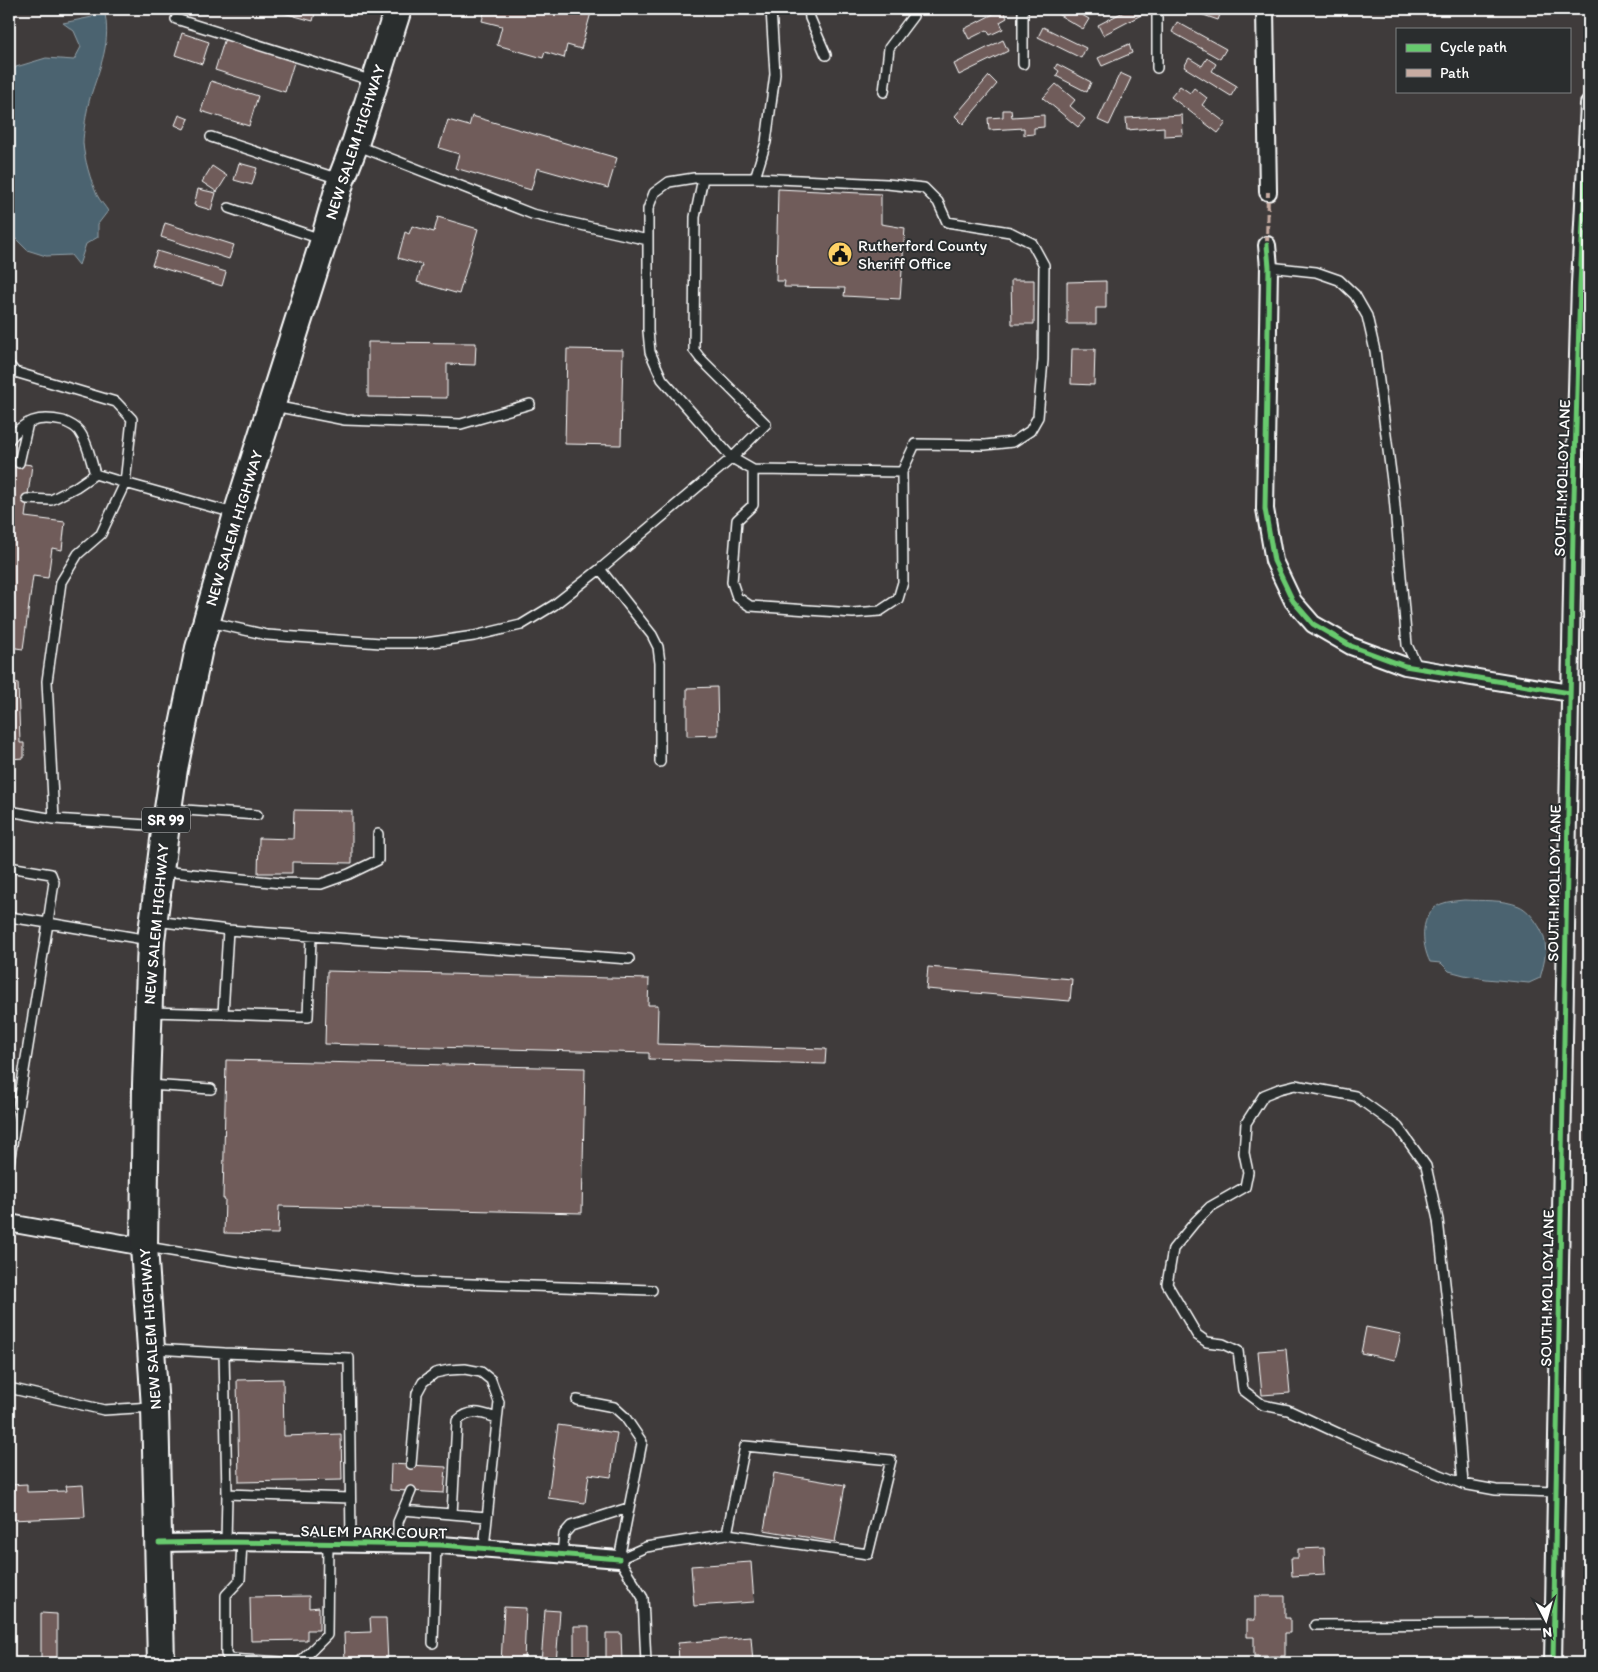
<svg xmlns="http://www.w3.org/2000/svg" width="1598" height="1672" viewBox="0 0 1598 1672" font-family="Itim,sans-serif">
	<style>
		.water { fill: #4b636f; stroke: #93a1a9 }
		.building { fill: #6f5c5a; stroke: #fff }
		.lines { fill: none; stroke-linecap: round; stroke-linejoin: round }
		.service-casing { stroke: #fff; stroke-width: 12 }
		.minor-casing { stroke: #fff; stroke-width: 20 }
		.primary-casing { stroke: #fff; stroke-width: 30 }
		.service { stroke: #2a2d2e; stroke-width: 9 }
		.minor { stroke: #2a2d2e; stroke-width: 16 }
		.primary { stroke: #2a2d2e; stroke-width: 26 }
		.quiet { stroke: #c7aca2; stroke-width: 4; stroke-dasharray: 8 4; stroke-linecap: butt }
		.cycleway-casing { stroke: #2a2d2e; stroke-width: 8 }
		.cycleway { stroke: #67ca6e; stroke-width: 5 }
		.labels { text-anchor: middle; dominant-baseline: central; stroke-width: 4; stroke-linejoin: round; paint-order: stroke }
		.shield { fill: #2a2d2e; stroke: #bfc0c0; stroke-width: 1 }
		.shield-label { font-size: 15px; font-weight: bold; fill: #fff }
		.street-label { font-size: 16px; fill: #fff; stroke: #2a2d2e }
		.poi-label { font-size: 16px; fill: #fff; stroke: #2a2d2e; text-anchor: start }
	</style>
	<rect width="100%" height="100%" fill="#3f3b3b"/>
	<filter id="ink" filterUnits="userSpaceOnUse"><feTurbulence type="fractalNoise" baseFrequency=".02" numOctaves="2"/><feDisplacementMap in="SourceGraphic" scale="10" xChannelSelector="R" yChannelSelector="G"/><feConvolveMatrix kernelMatrix="1 2 1 2 8 2 1 2 1" color-interpolation-filters="sRGB"/></filter>
	<g filter="url(#ink)">
		<!-- water -->
		<path class="water" d="M100,9H104C112,43 100,66 90,98C87,107 83,134 83,143C84,158 91,182 97,195C100,201 105,206 108,211L98,224V237L86,244L79,265L71,255L46,256L27,250L9,232V77L16,67L46,58L74,60L81,47L74,31L63,23L92,17Z
			M1464,900C1481,901 1503,899 1519,906C1526,909 1532,916 1536,922C1550,941 1546,957 1540,978L1529,983L1486,979L1464,975L1449,971L1441,963L1430,962C1421,944 1419,913 1441,904C1448,901 1456,901 1464,900Z"/>
		<!-- building -->
		<path class="building" d="M269,9H316L313,21Z
			M485,9H592L581,49L567,45L564,58L545,52L543,58L497,45L502,26L482,21Z
			M1003,9L1007,18L1000,22L1003,29L990,35L987,30L969,39L964,29Z
			M1049,9H1072L1089,19L1083,29Z
			M1129,9H1140L1143,14L1103,35L1098,25Z
			M1186,9H1210L1221,12L1218,20Z
			M1177,22L1226,49L1220,59L1172,32Z
			M1043,27L1086,48L1081,58L1038,37Z
			M182,33L209,42L202,64L175,55Z
			M225,38L295,59L285,92L215,70Z
			M1003,40L1008,51L959,75L954,64Z
			M1129,44L1132,53L1102,66L1098,58Z
			M1189,58L1202,66L1207,58L1216,64L1212,71L1237,86L1231,96L1184,67Z
			M1057,64L1091,82L1087,92L1056,76L1059,71L1055,68Z
			M1120,73L1131,78L1109,125L1098,120Z
			M989,76L997,84L963,124L955,116Z
			M211,81L258,96L249,126L201,111Z
			M1056,84L1075,100L1070,106L1085,119L1078,127L1043,98Z
			M1180,86L1190,93L1194,88L1207,98L1202,105L1226,123L1218,133L1171,97Z
			M1003,110H1011L1012,117L1044,115V127L1034,128V134L1024,135V128L989,130L988,118L1003,117Z
			M179,115L189,119L184,129L175,125Z
			M1182,115L1183,135L1164,136V127L1127,130L1126,118Z
			M472,116L617,158L608,188L537,168L531,190L455,168L459,154L439,148L448,120L469,126Z
			M239,163L257,168L252,185L234,180Z
			M212,166L227,176L217,192L202,182Z
			M198,189L216,193L211,210L194,205Z
			M778,189L881,194V224L905,228L900,299L844,296L845,288L784,287L785,281H776Z
			M438,217L478,229L459,294L417,282L422,265L398,258L405,232L409,234L412,226L434,232Z
			M165,223L234,245L229,259L161,237Z
			M157,251L226,272L222,286L152,265Z
			M1011,280H1034V324H1012Z
			M1106,281V308H1096V324H1067V282Z
			M368,342L476,343L475,365L447,364V398L368,397Z
			M567,349L623,350L621,445L565,444Z
			M1072,349H1095L1094,385L1071,384Z
			M9,462L32,465L25,517L65,522L62,550L52,548L48,578L33,576L23,649L9,647Z
			M9,683H18L20,743H24V758L9,759Z
			M717,687L718,735L687,736V688Z
			M294,810L352,811V863L292,862V873H258L259,838L293,839Z
			M928,967L1072,979L1070,1001L926,989Z
			M327,971L649,979L648,1005H658L657,1044L826,1049L825,1064L649,1059V1053L325,1044Z
			M226,1060L585,1068L582,1213L279,1206L278,1234L224,1233L225,1199H223Z
			M1366,1327L1401,1334L1395,1360L1361,1353Z
			M1286,1349L1290,1393L1262,1395L1258,1351Z
			M283,1379L284,1436L341,1434L342,1480L239,1482L237,1380Z
			M558,1425L617,1433L611,1477L589,1474L585,1503L548,1498Z
			M391,1464L446,1467L444,1493L390,1490Z
			M774,1473L845,1485L835,1542L764,1530Z
			M27,1484V1492L67,1491L66,1486L83,1485L85,1517L10,1520L9,1485Z
			M1324,1548L1325,1574L1292,1576L1291,1558H1298V1549Z
			M751,1562L754,1602L694,1606L691,1566Z
			M309,1596V1608L319,1607V1630H307V1640L251,1641L250,1597Z
			M1255,1596H1285V1618H1290V1633H1285V1656H1254V1637H1247V1620H1255Z
			M504,1607L526,1608L524,1663H501Z
			M545,1610L560,1611L556,1663H541Z
			M41,1613L57,1614V1663H41Z
			M370,1618H386L388,1663H345L344,1633L371,1632Z
			M574,1626H589V1663H574Z
			M606,1633H621L622,1663H606Z
			M751,1637L753,1663H679L678,1643Z"/>
		<g class="lines">
			<defs>
				<path id="service" d="M809,9L810,18L826,55
					M176,19L373,81
					M1023,64V9
					M1157,68V9
					M884,92L889,48L913,16L914,9
					M211,137L339,179
					M356,145L532,214L648,240
					M703,178L695,217L694,350L700,358L766,424L732,458L753,470
					M755,178L766,142L775,74L771,9
					M229,208L321,239
					M1269,267L1316,272L1339,280L1355,295L1367,316L1375,351L1394,496L1407,645L1418,668
					M9,365L15,372L116,402L132,419L125,483L95,474
					M274,406L345,420L461,424L530,404
					M9,440C24,420 39,416 63,421C68,423 76,427 79,431C88,443 91,461 95,474
					M19,463L28,423
					M27,499L51,500L76,487L95,474
					M600,569L652,635L658,647L660,663V762
					M209,622L267,635L381,643H425L474,636L521,625L554,605L600,569L732,458L662,379L650,352L648,331V209L654,193L669,182L694,178H755L887,184L924,188L938,202L947,222L1010,232L1032,243L1044,265L1043,360L1038,417L1030,431L1013,442L985,445L915,444L902,472L903,582L898,599L880,611L853,613L750,606L737,597L732,582L737,520L753,505V470L902,472
					M171,809L257,815
					M9,811L54,819
					M163,826L54,819L47,681L61,582L78,554L101,534L125,483L234,513
					M9,867L51,874L54,882L48,923L9,917
					M162,871L281,883L321,884L349,874L378,860V834
					M228,930L629,959
					M150,1012L223,1014L228,930L156,921
					M223,1014L308,1017L311,937
					M149,1085L211,1089
					M9,1163L48,923L149,940
					M147,1247L257,1265L415,1282L652,1290
					M154,1349L224,1353L227,1494L226,1542
					M224,1353L349,1358L351,1544
					M9,1388L104,1410L152,1407
					M577,1400L614,1407L625,1417L642,1442L619,1559L643,1598L646,1663
					M411,1464L417,1393L423,1382L435,1373L449,1370L465,1369L481,1372L491,1380L499,1402L484,1548
					M1463,1484L1453,1356L1438,1220L1426,1166L1398,1127L1355,1096L1295,1085L1279,1089L1264,1095L1246,1123L1244,1153L1248,1172L1245,1187L1210,1207L1195,1222L1173,1249L1167,1284L1197,1335L1207,1342L1223,1344L1238,1351L1243,1390L1263,1405L1288,1410L1344,1436L1463,1484L1496,1490L1556,1492
					M227,1494L350,1498
					M403,1510L487,1517
					M452,1514L457,1421C470,1408 482,1413 497,1418
					M242,1542L240,1580L226,1595V1654L229,1659L299,1663L327,1635L328,1544
					M398,1545V1522L411,1491
					M562,1554L564,1534L571,1526L628,1508
					M619,1559L646,1547L727,1534L868,1554L891,1460L745,1446L727,1534
					M1315,1625L1553,1624
					M433,1643L436,1545"/>
				<path id="minor" d="M1265,9L1268,192
					M1267,245L1269,267L1265,509L1274,561L1293,601L1313,624L1351,646L1405,666L1570,693
					M9,1223L144,1247
					M159,1543L226,1542L441,1545L619,1559
					M1553,1663L1573,533L1580,284L1589,104"/>
				<path id="primary" d="M161,1663L155,1407L144,1247L146,1085L151,940L168,809L174,769L199,648L237,514L324,240L341,180L355,144L398,9"/>
			</defs>
			<!-- service casing -->
			<use href="#service" class="service-casing"/>
			<!-- minor casing -->
			<use href="#minor" class="minor-casing"/>
			<!-- primary casing -->
			<use href="#primary" class="primary-casing"/>
			<!-- service -->
			<use href="#service" class="service"/>
			<!-- minor -->
			<use href="#minor" class="minor"/>
			<!-- primary -->
			<use href="#primary" class="primary"/>
			<!-- quiet -->
			<path class="quiet" d="M1267,245L1268,192"/>
			<defs>
				<path id="cycleway" d="M1267,245L1269,267L1265,509L1274,561L1293,601L1313,624L1351,646L1405,666L1570,693
					M159,1543L226,1542L441,1545L619,1559
					M1553,1663L1573,533L1580,284L1589,104"/>
			</defs>
			<!-- cycleway casing -->
			<use href="#cycleway" class="cycleway-casing"/>
			<!-- cycleway -->
			<use href="#cycleway" class="cycleway"/>
		</g>
	</g>
	<!-- icons -->
	<defs>
		<symbol id="civic-disc" viewBox="-11 -11 22 22"><circle r="9.5" fill="#ffd166" stroke="#2a2d2e"/><path d="M-.6-6.5H3V-4.5H.6V-3L4-1V1h2V6H-6V1h2V-1L-.6-3ZM-1.2 2.5V6h2.4V2.5Z" fill="#111"/></symbol>
	</defs>
	<g fill-rule="evenodd">
		<use href="#civic-disc" x="826" y="240" width="28" height="28"/>
	</g>
	<g class="labels">
		<!-- shield labels -->
		<rect class="shield" x="142" y="807.5" width="48" height="25" rx="4"/>
		<g class="shield-label">
			<text x="166" y="820">SR 99</text>
		</g>
		<!-- street labels -->
		<g class="street-label">
			<text transform="translate(355 142) rotate(-72)">NEW SALEM HIGHWAY</text>
			<text transform="translate(1562 478) rotate(-88)">SOUTH MOLLOY LANE</text>
			<text transform="translate(234 528) rotate(-73)">NEW SALEM HIGHWAY</text>
			<text transform="translate(1554 883) rotate(-89)">SOUTH MOLLOY LANE</text>
			<text transform="translate(156 924) rotate(-85)">NEW SALEM HIGHWAY</text>
			<text transform="translate(1547 1288) rotate(-89)">SOUTH MOLLOY LANE</text>
			<text transform="translate(150 1329) rotate(-94)">NEW SALEM HIGHWAY</text>
			<text transform="translate(374 1532) rotate(1)">SALEM PARK COURT</text>
		</g>
		<!-- poi labels -->
		<g class="poi-label">
			<text x="858" y="245">Rutherford County<tspan x="858" dy="18">Sheriff Office</tspan></text>
		</g>
	</g>
	<!-- margin -->
	<rect width="1598" height="1672" fill="none" stroke="#2a2d2e" stroke-width="30"/>
	<rect x="15" y="15" width="1568" height="1642" fill="none" stroke="#fff" stroke-width="2" filter="url(#ink)"/>
	<!-- legend -->
	<rect x="1396" y="28" width="175" height="65" fill="#2a2d2e" stroke="#7f8182"/>
	<rect x="1406" y="44" width="25" height="8" fill="#67ca6e" stroke="#7f8182"/>
	<text x="1440" y="52" font-size="15" fill="#ffffff">Cycle path</text>
	<rect x="1406" y="69" width="25" height="8" fill="#c7aca2" stroke="#7f8182"/>
	<text x="1440" y="78" font-size="15" fill="#ffffff">Path</text>
	<!-- north arrow -->
	<g transform="translate(1546 1620) rotate(174)" stroke="#2a2d2e" stroke-width="4" paint-order="stroke">
	<path d="M0-4L9 19L0 12L-9 19Z" fill="#ffffff"/>
	<text y="-8" font-size="14" font-weight="bold" text-anchor="middle" fill="#ffffff">N</text>
	</g>
</svg>
